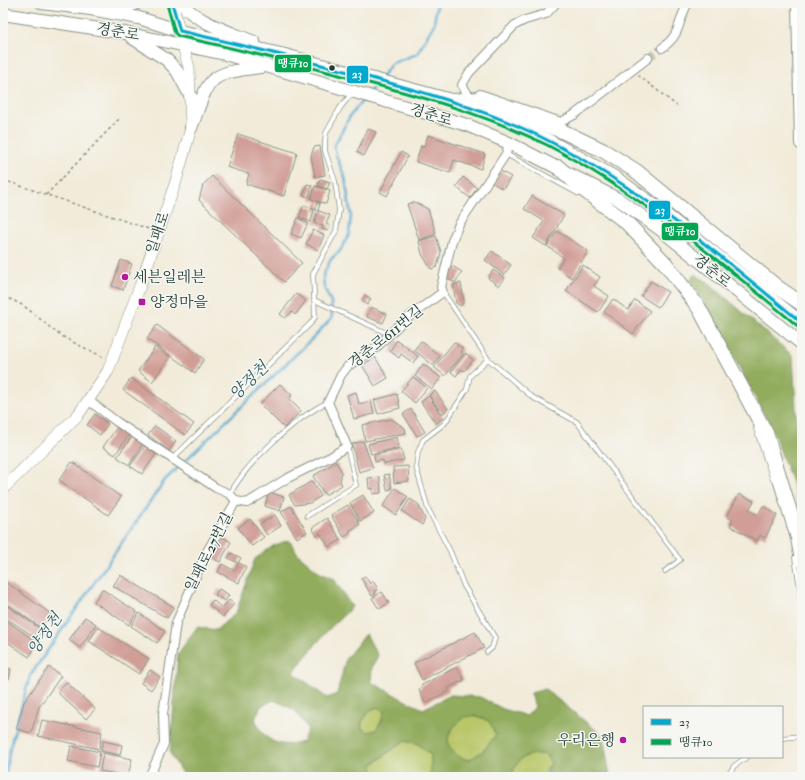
<svg xmlns="http://www.w3.org/2000/svg" width="805" height="780" viewBox="0 0 805 780" font-family="'IM FELL Double Pica','Noto Serif KR',serif">
	<style>
		.green { fill: #b9c769; stroke: #6c824e }
		.forest { fill: #92ac5d; stroke: #587448; fill-rule: evenodd }
		.lines { fill: none; stroke-linecap: round; stroke-linejoin: round }
		.stream { stroke: #57aad2; stroke-width: 2.5 }
		.building { fill: #d19e97 }
		.minor-tunnel { stroke: #c8c8b8; stroke-width: 8; stroke-dasharray: 8 4; stroke-linecap: butt }
		.service-casing { stroke: #889486; stroke-width: 5.5 }
		.minor-casing { stroke: #889486; stroke-width: 10 }
		.tertiary-casing { stroke: #889486; stroke-width: 12 }
		.secondary-casing { stroke: #889486; stroke-width: 14 }
		.trunk-casing { stroke: #889486; stroke-width: 16 }
		.path { stroke: #889486; stroke-width: 1.5; stroke-dasharray: 3 3; stroke-linecap: butt }
		.service { stroke: #fff; stroke-width: 4 }
		.minor { stroke: #fff; stroke-width: 8 }
		.tertiary { stroke: #fff; stroke-width: 11 }
		.secondary { stroke: #fff; stroke-width: 12 }
		.trunk { stroke: #fff; stroke-width: 14 }
		.bus-1-casing { stroke: #f6f6f2; stroke-width: 6 }
		.bus-2-casing { stroke: #f6f6f2; stroke-width: 6 }
		.bus-1 { stroke: #00a9ce; stroke-width: 3 }
		.bus-2 { stroke: #00a651; stroke-width: 3 }
		.bus-dot { fill: #1f3d34; stroke: #f6f6f2; stroke-width: 1.5 }
		.poi-dot { fill: #b5179e; stroke: #f6f6f2; stroke-width: 1.5 }
		.labels { text-anchor: middle; dominant-baseline: central; stroke-width: 3; stroke-linejoin: round; paint-order: stroke }
		.street-label { font-size: 15px; fill: #1f3d34; stroke: #f6f6f2 }
		.poi-label { font-size: 15px; fill: #1f3d34; stroke: #f6f6f2; text-anchor: start }
		.water-label { font-size: 16px; font-style: italic; fill: #305e63; stroke: #f6f6f2 }
		.line-badge { stroke: #f6f6f2; stroke-width: 1.5 }
		.badge-label { font-size: 11px; text-anchor: middle; font-weight: bold; fill: #fff }
	</style>
	<rect width="100%" height="100%" fill="#f6f6f2"/>
	<filter id="ink" filterUnits="userSpaceOnUse"><feTurbulence type="fractalNoise" baseFrequency=".025" numOctaves="2"/><feDisplacementMap in="SourceGraphic" scale="8" xChannelSelector="R" yChannelSelector="G"/><feConvolveMatrix kernelMatrix="1 2 1 2 8 2 1 2 1" color-interpolation-filters="sRGB"/></filter>
	<filter id="wash" filterUnits="userSpaceOnUse"><feTurbulence type="fractalNoise" baseFrequency=".012" numOctaves="4" result="noise"/><feDisplacementMap in="SourceGraphic" scale="16" xChannelSelector="R" yChannelSelector="G"/><feGaussianBlur stdDeviation="0.9" result="paint"/><feColorMatrix in="noise" values="0 0 0 0 0 0 0 0 0 0 0 0 0 0 0 0 0 1.4 0 .05"/><feComposite in="paint" operator="in"/></filter>
	<g filter="url(#wash)">
		<rect width="100%" height="100%" fill="#f2ebd9"/>
		<!-- green -->
		<path class="green" d="M378,707L384,710L382,720L376,730L368,732L362,729C360,718 369,712 378,707Z
			M477,716L489,721L496,735L483,751L469,760C465,759 460,759 457,756C441,746 449,724 464,717C468,716 473,716 477,716Z
			M404,741L417,743L431,755V771L428,777H376L371,766Z
			M531,754H545L551,763C541,780 535,777 515,777L513,771L519,760Z"/>
		<!-- forest -->
		<path class="forest" d="M695,274L709,283L793,356L797,428L802,460V518L793,485L772,429L706,305L690,280Z
			M289,540L298,554L320,573L334,579L352,607L326,632L293,672L327,698L337,694L346,658L366,634L378,656L372,666L371,682L404,700L423,709L451,695L480,697L503,709L527,716L535,707L531,693L545,689L603,736L610,776L542,777L545,774L551,763L545,754C527,754 521,755 513,771L515,777H428L431,771V755L417,743L404,741L371,765L376,777H184L170,753L178,654L197,627L216,630L236,613L255,559L273,546ZM274,700L295,710L308,729L302,742C279,749 264,741 255,719L261,706ZM377,707L384,711L382,720L376,730L368,732L362,729L361,724L368,712ZM477,716L489,721L496,735L483,751L469,760C449,756 440,739 457,724C459,722 462,718 464,717C468,716 473,716 477,716Z"/>
		<g class="lines">
			<!-- stream -->
			<path class="stream" d="M381,78L392,63L417,54L434,24L437,3
				M368,93L377,83
				M5,777L10,747L30,676L165,480L311,340L332,318L331,302L324,287L323,276L331,259L340,251L349,235L351,216L345,177L337,158L334,146L350,116L364,99"/>
		</g>
		<g id="blocks">
			<!-- building -->
			<path class="building" d="M368,129L376,132L364,156L357,152Z
				M238,134L297,153L284,196L246,184L249,174L227,167Z
				M428,135L485,154L481,169L454,160L450,173L416,162L421,146L424,147Z
				M320,146L325,175L315,177L311,156L314,147Z
				M401,152L408,156L387,196L380,192Z
				M499,170L511,177L503,189L491,182Z
				M212,176L302,263L284,282L199,200L203,185Z
				M463,177L477,188L470,198L456,187Z
				M320,179L330,182L327,189L318,186Z
				M307,184L312,185L309,197L303,195Z
				M315,186L330,191L326,204L311,199Z
				M532,196L564,215L546,246L533,238L544,221L524,209Z
				M317,202L320,203L318,211L315,210Z
				M414,202L428,209L436,234L419,240L407,204Z
				M304,205L314,209L311,222L299,217Z
				M319,211L330,215L326,224L330,226L328,231L322,229L323,226L314,223Z
				M298,218L308,223L301,238L291,234Z
				M313,230L324,235L318,250L306,244Z
				M557,231L588,251L572,278L557,268L564,258L547,246Z
				M436,236L441,252L437,267L431,269L422,254L419,241Z
				M492,251L511,265L504,275L485,260Z
				M121,260L132,264L123,290L112,286Z
				M583,265L600,277L594,286L609,296L598,312L566,291Z
				M452,266L462,272L455,283L446,277Z
				M493,270L505,278L499,286L488,278Z
				M651,281L668,292L658,307L641,296Z
				M461,283L464,301L461,306L456,303L453,285Z
				M296,294L306,301L295,315L292,312L285,318L280,314Z
				M365,295L371,299L367,305L362,301Z
				M613,299L628,310L635,300L650,311L633,334L604,312Z
				M371,307L387,314L383,323L367,317Z
				M157,325L204,359L195,373L147,339Z
				M397,340L418,356L413,363L401,354L399,358L390,351Z
				M421,341L440,356L433,365L414,350Z
				M454,342L463,349L461,352L463,354L445,376L434,367Z
				M155,347L170,357L152,382L138,371Z
				M466,353L473,360L464,371L461,369L456,376L451,372Z
				M375,357L388,378L375,386L362,365Z
				M423,364L441,378L432,389L415,376Z
				M413,377L427,388L415,403L401,391Z
				M131,378L194,424L185,435L123,390Z
				M280,384L292,395L289,399L301,411L284,428L260,404Z
				M435,391L448,409L442,414L429,395Z
				M356,392L359,404L371,401L374,414L354,419L347,395Z
				M397,394L400,408L378,414L374,400Z
				M429,396L443,418L436,424L421,402Z
				M411,409L425,432L417,436L403,414Z
				M95,414L108,424L100,435L87,425Z
				M391,419L405,428L406,433L365,441L362,425Z
				M118,426L129,434L115,455L103,447Z
				M155,426L176,441L169,451L148,435Z
				M132,436L143,444L129,465L117,457Z
				M397,437L399,448L371,454L368,444Z
				M363,441L373,468L359,472L352,444Z
				M145,446L156,454L142,474L130,466Z
				M401,449L404,460L384,464L383,460L375,462L374,455Z
				M72,462L121,497L108,515L59,480Z
				M336,462L342,472L340,481L342,485L325,495L313,476Z
				M408,466L409,481L394,483L393,467Z
				M389,474L392,489L387,490L384,475Z
				M380,477L381,493L373,494V488L369,489L368,478Z
				M312,481L321,496L310,503L295,505L289,495Z
				M395,488L408,497L396,515L383,506Z
				M269,492L284,497L280,511L265,506Z
				M739,494L754,501L749,510L758,515L763,506L777,515L765,538L760,535L757,541L730,526L733,520L727,517Z
				M363,495L374,513L360,521L350,503Z
				M410,499L418,504L425,519L422,525L402,511Z
				M348,505L360,524L349,531L351,533L344,537L331,515Z
				M291,506L307,532L297,538L281,512Z
				M275,515L281,526L267,535L260,524Z
				M327,518L341,540L329,547L320,533L317,536L312,528Z
				M250,519L264,537L252,546L238,528Z
				M221,536L231,542L220,562L209,556Z
				M231,553L241,558L238,563L228,558Z
				M239,563L246,567L239,583L218,572L222,564L235,571Z
				M120,575L174,607L167,618L113,586Z
				M365,576L370,584L373,581L378,589L374,591L376,593L372,596L361,578Z
				M3,580L51,614L41,628L3,601Z
				M102,589L137,612L129,625L94,602Z
				M219,589L229,595L225,601L215,595Z
				M382,592L389,603L379,609L372,598Z
				M213,600L222,608L229,600L234,604L223,617L209,605Z
				M3,603L45,632L39,640L3,616Z
				M139,613L165,631L157,643L131,626Z
				M85,617L96,624L80,648L69,640Z
				M3,618L38,643L29,657L3,639Z
				M98,627L149,659L139,674L89,641Z
				M475,632L484,648L422,680L414,663Z
				M3,667L11,669L9,679L3,678Z
				M49,667L61,676L39,707L31,733L16,729L24,702Z
				M457,667L464,680L448,688L449,691L425,703L419,690L422,685Z
				M150,670L160,677L151,690L141,683Z
				M66,682L95,709L86,719L57,692Z
				M42,720L102,732L99,749L38,736Z
				M103,741L122,745L120,755L101,751Z
				M71,746L100,752L97,767L68,761Z
				M103,753L132,759L128,776L100,771Z"/>
		</g>
	</g>
	<g filter="url(#ink)">
		<use href="#blocks" fill-opacity="0" stroke="#889486" stroke-width="1"/>
		<g class="lines">
			<!-- minor-tunnel -->
			<path class="minor-tunnel" d="M648,58L662,48"/>
			<defs>
				<path id="service" d="M506,154L579,194
					M443,292L488,359L532,397L577,422L680,560L665,571
					M314,300L389,334
					M756,429L773,480
					M173,458L311,323L315,317L313,274L336,231L339,210L335,181L325,151V141L326,133L340,108L352,93
					M230,494C247,462 295,418 328,402
					M307,516L356,485L347,446
					M795,558L802,600
					M487,652L492,648L495,638L464,586L450,551L428,509L416,467L418,452L423,440L445,423L467,389L470,376L488,359
					M782,738L802,736
					M727,777L734,766L747,757"/>
				<path id="minor" d="M556,3L546,14L525,20L515,25L469,73L462,85L471,99L480,94L561,122L574,115L648,58
					M662,48C682,34 677,22 688,3
					M88,400L117,422L216,488L230,494L236,501L205,555L176,623L163,714L164,744L149,777
					M236,501L247,503L286,479L332,456L347,446L328,402L341,375L348,366L377,347L402,322L443,292L441,287L452,241L459,224L506,154L509,143"/>
				<path id="tertiary" d="M3,489L78,415L108,371L140,286L176,181L191,128L189,68L172,3"/>
				<path id="secondary" d="M42,3L91,9L139,18L180,31L285,55L455,101L497,118L548,140L613,176L655,206L802,323
					M181,3C198,23 230,32 254,42
					M108,8L129,6L137,3
					M3,14L125,33L225,54L467,125L509,143L618,199L660,229L802,344
					M131,37L167,60L177,71L191,97
					M191,128C210,78 204,74 261,67"/>
				<path id="trunk" d="M799,3L802,143
					M455,101L471,99L562,131L604,151L636,171L777,287L802,304
					M558,167L585,191L627,223L665,263L699,308L766,433L798,538L802,560"/>
			</defs>
			<!-- service casing -->
			<use href="#service" class="service-casing"/>
			<!-- minor casing -->
			<use href="#minor" class="minor-casing"/>
			<!-- tertiary casing -->
			<use href="#tertiary" class="tertiary-casing"/>
			<!-- secondary casing -->
			<use href="#secondary" class="secondary-casing"/>
			<!-- trunk casing -->
			<use href="#trunk" class="trunk-casing"/>
			<!-- path -->
			<path class="path" d="M638,75L677,106
				M3,180L149,229
				M46,195L120,118
				M3,297C28,303 41,323 62,336C75,344 90,350 103,357"/>
			<!-- service -->
			<use href="#service" class="service"/>
			<!-- minor -->
			<use href="#minor" class="minor"/>
			<!-- tertiary -->
			<use href="#tertiary" class="tertiary"/>
			<!-- secondary -->
			<use href="#secondary" class="secondary"/>
			<!-- trunk -->
			<use href="#trunk" class="trunk"/>
			<defs>
				<path id="bus-1" d="M172,3L180,31C242,45 303,60 364,76C427,93 491,111 549,141C642,189 722,257 802,323"/>
				<path id="bus-2" d="M167,4L175,33L178,36C241,50 303,65 365,82C427,98 489,116 547,145C639,193 719,261 799,327"/>
			</defs>
			<!-- bus-1 casing -->
			<use href="#bus-1" class="bus-1-casing"/>
			<!-- bus-2 casing -->
			<use href="#bus-2" class="bus-2-casing"/>
			<!-- bus-1 -->
			<use href="#bus-1" class="bus-1"/>
			<!-- bus-2 -->
			<use href="#bus-2" class="bus-2"/>
		</g>
	</g>
	<!-- markers -->
	<circle class="bus-dot" cx="332" cy="68" r="3.5"/>
	<g class="poi-dot">
		<circle cx="125" cy="277" r="4"/>
		<rect x="138" y="298" width="8" height="8" rx="2"/>
		<circle cx="623" cy="740" r="4"/>
	</g>
	<g class="labels">
		<!-- street labels -->
		<g class="street-label">
			<text transform="translate(118 32) rotate(10)">경춘로</text>
			<text transform="translate(431 115) rotate(17)">경춘로</text>
			<text transform="translate(158 233) rotate(-71)">일패로</text>
			<text transform="translate(712 271) rotate(39)">경춘로</text>
			<text transform="translate(386 337) rotate(-39)">경춘로611번길</text>
			<text transform="translate(209 552) rotate(-63)">일패로27번길</text>
		</g>
		<!-- poi labels -->
		<g class="poi-label">
			<text x="133" y="277">세븐일레븐</text>
			<text x="150" y="302">양정마을</text>
			<text x="615" y="740" text-anchor="end">우리은행</text>
		</g>
		<!-- water labels -->
		<g class="water-label">
			<text transform="translate(249 381) rotate(-44)">양정천</text>
			<text transform="translate(45 634) rotate(-55)">양정천</text>
		</g>
	</g>
	<g class="line-badge">
		<rect x="274" y="54" width="38" height="19" rx="4" fill="#00a651"/>
		<rect x="346" y="65" width="23" height="19" rx="4" fill="#00a9ce"/>
		<rect x="648" y="200" width="23" height="20" rx="4" fill="#00a9ce"/>
		<rect x="661" y="222" width="38" height="19" rx="4" fill="#00a651"/>
	</g>
	<g class="badge-label">
		<text x="293" y="67">땡큐10</text>
		<text x="357" y="78">23</text>
		<text x="660" y="214">23</text>
		<text x="680" y="235">땡큐10</text>
	</g>
	<!-- margin -->
	<rect width="805" height="780" fill="none" stroke="#f6f6f2" stroke-width="16"/>
	<!-- legend -->
	<rect x="643" y="706" width="140" height="52" fill="#f6f6f2" stroke="#a0aca6"/>
	<rect x="651" y="719" width="20" height="6" fill="#00a9ce" stroke="#a0aca6"/>
	<text x="679" y="726" font-size="12" fill="#1f3d34">23</text>
	<rect x="651" y="739" width="20" height="6" fill="#00a651" stroke="#a0aca6"/>
	<text x="679" y="746" font-size="12" fill="#1f3d34">땡큐10</text>
</svg>
